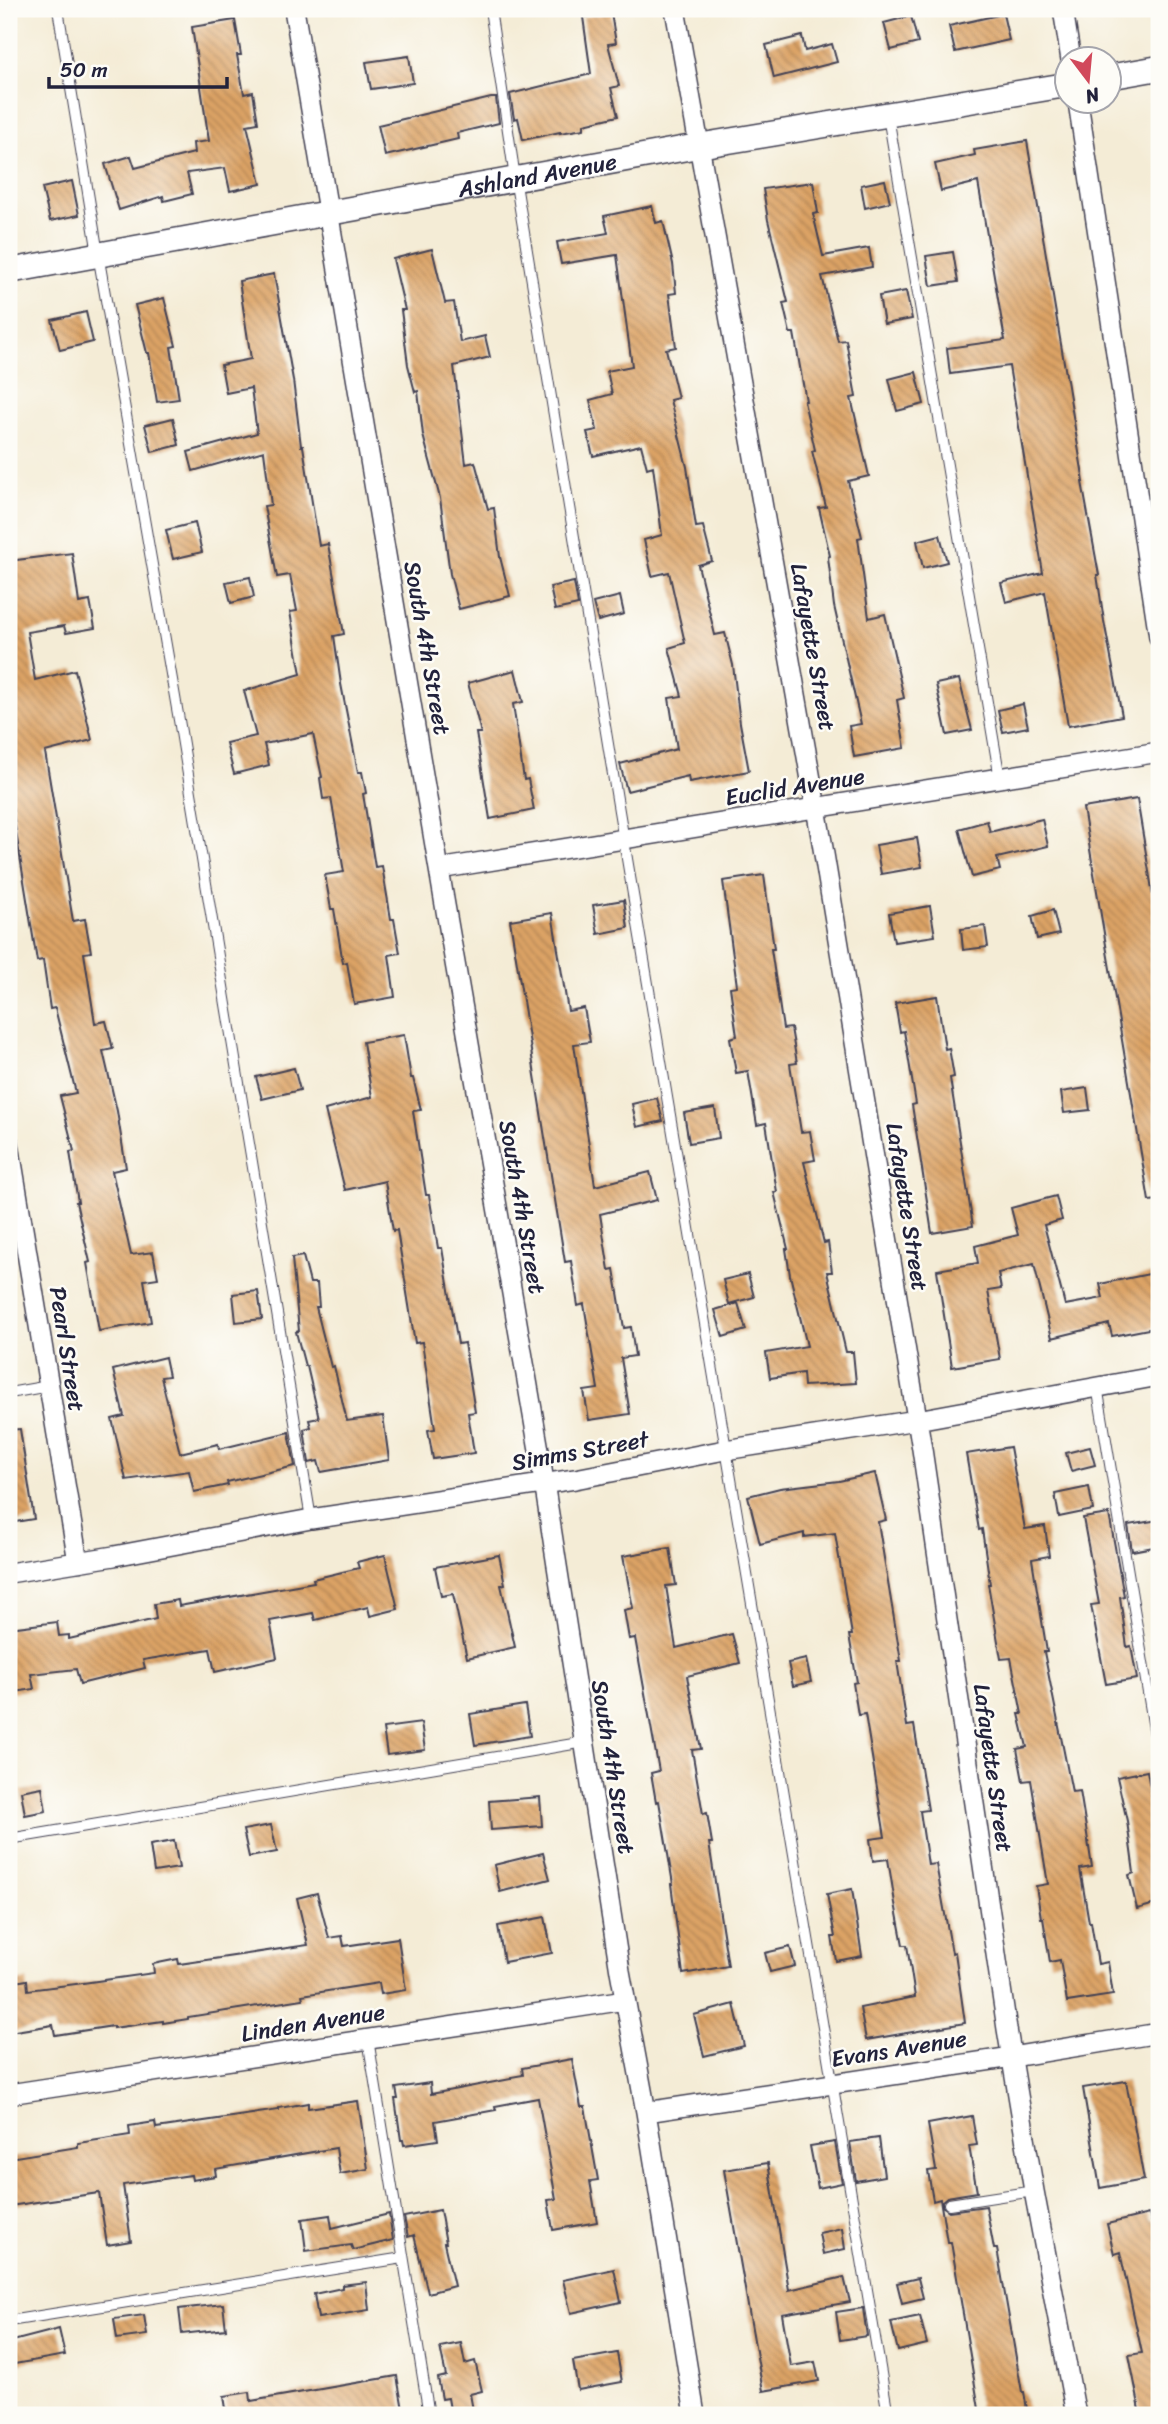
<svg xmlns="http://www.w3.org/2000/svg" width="1168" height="2424" viewBox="0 0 1168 2424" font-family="Sriracha,sans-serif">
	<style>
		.building { fill: url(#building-back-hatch) }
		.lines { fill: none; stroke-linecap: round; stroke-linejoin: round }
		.service-casing { stroke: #424052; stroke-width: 12 }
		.minor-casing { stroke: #424052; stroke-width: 22 }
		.tertiary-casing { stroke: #424052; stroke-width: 27 }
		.service { stroke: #fff; stroke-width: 10 }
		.minor { stroke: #fff; stroke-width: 19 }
		.tertiary { stroke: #fff; stroke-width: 24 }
		.labels { text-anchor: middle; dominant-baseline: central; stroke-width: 5; stroke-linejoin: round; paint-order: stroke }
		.street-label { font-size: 23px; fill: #22223b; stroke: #fdfcf7 }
	</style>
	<defs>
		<pattern id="building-back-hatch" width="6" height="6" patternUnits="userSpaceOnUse" patternTransform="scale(1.75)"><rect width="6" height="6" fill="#dca365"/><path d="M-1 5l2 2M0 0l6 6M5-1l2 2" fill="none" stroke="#b28454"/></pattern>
	</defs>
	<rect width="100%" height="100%" fill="#fdfcf7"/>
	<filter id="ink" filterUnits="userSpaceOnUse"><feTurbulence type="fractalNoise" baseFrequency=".0143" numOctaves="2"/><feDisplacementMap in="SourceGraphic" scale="14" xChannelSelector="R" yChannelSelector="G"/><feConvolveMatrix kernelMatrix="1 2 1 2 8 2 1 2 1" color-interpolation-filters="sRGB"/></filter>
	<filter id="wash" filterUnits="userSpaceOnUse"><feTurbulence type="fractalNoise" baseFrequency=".00686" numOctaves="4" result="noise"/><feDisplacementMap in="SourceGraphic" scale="28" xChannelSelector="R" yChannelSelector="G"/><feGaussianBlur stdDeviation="1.57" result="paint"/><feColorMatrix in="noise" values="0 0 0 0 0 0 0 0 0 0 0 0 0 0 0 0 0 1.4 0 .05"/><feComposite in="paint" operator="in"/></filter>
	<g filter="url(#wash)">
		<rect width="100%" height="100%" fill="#f4ecd6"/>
		<g id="blocks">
			<!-- building -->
			<path class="building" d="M611,13L616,43L608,44L619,86L611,88L618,116L584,124V129L560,133V132L523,140L518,118L514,119L510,94L591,74L583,17Z
				M1003,14L1009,40L955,52L949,26Z
				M911,16L918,43L891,50L884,23Z
				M235,20L241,55H237L244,94L253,92L258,123L247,125L261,184L230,191L225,168L187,173L192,194L164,201L163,196L119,210L105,164L131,156L135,168L194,153L193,143L209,141L192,27Z
				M802,36L805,51L832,44L837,62L774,78L766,45Z
				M409,56L413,83L371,89L366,62Z
				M491,98H496L499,123L457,133L458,139L385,156L378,125Z
				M1027,141L1084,482H1082L1099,575H1097L1104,621L1122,716L1068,726L1045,592L1006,602L1001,583L1043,573L1009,366L950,374L947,348L1005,340L978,182L941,191L935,164L975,155L974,150Z
				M885,180L890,202L865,208L861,185Z
				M72,181L79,215L50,221L42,188Z
				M813,182L818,213L813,214L823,256L869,248L872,267L822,276L838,341L846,340L856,397L851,398L869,476L848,481L862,537L858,538L869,618L885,614L904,698L897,700L905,748L854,757L849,726L861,724L834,606L828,557L830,556L819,508L826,507L812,451L815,450L804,401H806L794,333H790L783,303L788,302L768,220L763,189Z
				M652,206L656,223L663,221L673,264L676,293L669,294L676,347L666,349L678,398L670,400L687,467L696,527L703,526L712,561L698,565L715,635L725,633L733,665L740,723L749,771L689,782L688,776L627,791L620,764L677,749L669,698L682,696L669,648L685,643L669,572L652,576L644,540L662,535L653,466L647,468L641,445L593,456L587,432L597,430L590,400L612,394L607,371L632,366L617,255L561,264L557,242L608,233L604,216Z
				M432,249L445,303L454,302L460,342L485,336L490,357L454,366L466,464L475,462L488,509L494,508L500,557L510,596L459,609L450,574L440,498L423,435L418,391L415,392L408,365L401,310H405L393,259Z
				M953,252L958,282L931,286L926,256Z
				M274,274L293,380L301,446H303L319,546L328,544L344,634L334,636L341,684L358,772H362L366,793L363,794L375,867L382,866L391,919H394L400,953L389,955L395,997L354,1004L347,962L343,963L334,909H331L325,875L344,872L331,798L323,799L320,778L322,777L313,734L264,744L269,765L234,774L226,743L256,736L244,691L301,674L290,612L297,611L290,575L277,577L264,506L271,505L264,451L193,471L188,452L257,433L251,388L226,393L221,365L251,359L239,281Z
				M906,291L912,319L884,324L879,296Z
				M164,298L176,346L171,347L179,399L157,402L149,353H147L135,305Z
				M86,312L93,342L60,350L52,320Z
				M916,372L924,404L897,411L889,379Z
				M173,418L179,445L152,452L145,425Z
				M195,523L202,552L173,559L166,530Z
				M940,535L947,562L923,568L917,541Z
				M72,553L79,603L90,601L95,628L66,633L64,626L27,632L35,680L75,670L92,740L45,752L73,921L85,919L91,952L84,953L95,1023L106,1021L113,1049L103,1051L117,1111L126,1168L112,1171L131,1255L153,1252L158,1278L144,1280L151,1322L99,1331L87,1263L90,1262L76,1202H78L70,1152L74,1151L60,1096L76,1093L55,1008L50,1009L43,960L37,961L9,789V561Z
				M250,577L254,597L231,603L226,582Z
				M574,582L578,605L555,610L550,587Z
				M620,596L624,614L598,621L593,603Z
				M515,670L523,702L513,704L524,780L528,779L534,810L490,819L476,733H481L468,683Z
				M959,679L972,730L947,735L936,684Z
				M1023,704L1028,727L1003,732L998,710Z
				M1137,799L1159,932V1200L1149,1201L1083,808Z
				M1042,819L1048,846L997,858L1000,870L972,877L959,829L987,821L990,832Z
				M917,838L922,867L881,874L876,845Z
				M764,875L774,949H771L783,1029L791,1028L797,1063L790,1064L801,1132L810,1131L815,1160L804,1162L824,1243L828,1242L832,1272H827L846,1352H853L856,1383L804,1386L803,1373L770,1378L766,1353L807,1346L790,1275L786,1249H788L774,1192H777L766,1123L757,1125L748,1071L736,1073L730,1038L737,1036L730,987L737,986L723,881Z
				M624,900L628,928L598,934L593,905Z
				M930,906L935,936L894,942L889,913Z
				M1053,910L1059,934L1037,939L1032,916Z
				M552,913L568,1011L584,1008L590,1042L574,1044L595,1186L650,1172L657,1200L600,1214L609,1270L614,1269L624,1328L631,1327L635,1356L621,1358L630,1414L589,1420L584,1391L598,1389L584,1304L578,1306L571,1261L565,1262L510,920Z
				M985,926L988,947L963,950L961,929Z
				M937,996L945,1049L949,1048L954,1077L950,1078L973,1226L932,1233L912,1105L916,1104L904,1031L900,1032L895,1003Z
				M404,1035L411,1078H413L421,1110L413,1111L426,1195H429L438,1248H442L458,1344L464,1343L475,1412L468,1413L474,1453L433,1459L428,1430L435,1429L422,1342L415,1343L397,1230L393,1231L385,1181L345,1190L325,1110L372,1097L363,1042Z
				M294,1068L300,1090L262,1099L256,1077Z
				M1087,1088L1090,1110L1064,1113L1061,1092Z
				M657,1098L663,1121L637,1127L632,1104Z
				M715,1108L719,1138L689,1143L684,1113Z
				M1056,1196L1062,1220L1044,1225L1065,1305L1103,1298L1100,1284L1159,1272V1327L1112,1336L1109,1324L1052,1338L1034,1264L998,1273L1001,1289L988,1291L1000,1359L952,1367L937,1270L978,1263L975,1246L1018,1235L1011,1208Z
				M303,1256L310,1283H317L319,1307H316L331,1367L334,1366L347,1421L383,1416L389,1460L321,1472L318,1461L309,1463L304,1429L311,1427L309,1420L319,1418L307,1366H305L296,1332L299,1331L292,1258Z
				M748,1274L754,1297L729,1304L723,1280Z
				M258,1291L262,1319L236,1322L233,1294Z
				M738,1303L746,1330L723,1337L715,1310Z
				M165,1357L169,1376L161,1377L180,1453L218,1444L219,1449L289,1432L295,1466L227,1482L228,1485L194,1492L189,1471L126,1480L112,1419L124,1416L113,1370Z
				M20,1429L34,1519L9,1523V1430Z
				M1010,1447L1025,1529L1045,1526L1049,1556L1032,1559L1047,1652H1044L1072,1792L1080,1791L1087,1834L1092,1867L1080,1869L1089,1922H1091L1098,1964L1108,1962L1113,1995L1067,2002L1060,1960L1050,1962L1043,1918H1041L1036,1886L1048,1884L1031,1780L1023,1781L1017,1749L1027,1747L1019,1714H1022L1011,1658L1001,1659L988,1584H990L982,1529L979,1530L966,1454Z
				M1090,1447L1095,1465L1071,1471L1066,1453Z
				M875,1473L886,1520L878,1522L901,1661H897L907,1726L914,1725L928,1810L920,1811L928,1865L936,1864L952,1953L955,1952L965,2023L866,2040L860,2008L915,1997L907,1945H903L895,1903L888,1859L873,1861L870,1839L885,1837L865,1714L858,1715L853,1683L857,1682L849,1635H852L835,1533L804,1537V1533L760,1544L748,1496L780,1488L839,1481Z
				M1089,1487L1093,1510L1059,1517L1055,1494Z
				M1109,1514L1124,1596L1120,1597L1127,1647L1131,1646L1137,1679L1106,1684L1091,1605L1099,1604L1083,1518Z
				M1159,1520V1546L1132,1551L1128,1525Z
				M670,1548L676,1585L666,1586L676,1648L732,1634L740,1663L687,1676L701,1749L692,1750L703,1814L707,1813L712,1843H709L728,1966L683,1974L671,1884H673L659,1801L656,1802L651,1773L659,1771L635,1638L629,1639L624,1610L633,1608L623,1556Z
				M385,1555L398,1609L370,1616L368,1607L315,1620L313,1613L270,1621L277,1658L215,1672L210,1649L143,1660L145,1668L80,1684L76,1669L31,1674L34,1689L9,1693V1628L57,1622L59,1636L69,1635V1639L156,1619L154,1604L178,1600L179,1606L314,1582L313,1579L359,1568L357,1562Z
				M499,1555L505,1584L501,1585L515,1647L467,1658L453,1594L441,1596L435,1567Z
				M806,1659L811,1682L793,1686L788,1663Z
				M525,1705L530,1736L475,1745L470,1714Z
				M421,1723L425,1750L387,1755L383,1728Z
				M1147,1771L1159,1836V1903L1137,1909L1129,1875L1134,1873L1127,1821L1117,1777Z
				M42,1787L46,1811L25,1815L21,1791Z
				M540,1797L542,1826L491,1830L489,1801Z
				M271,1825L277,1852L249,1857L243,1830Z
				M174,1841L179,1868L154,1872L150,1845Z
				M543,1853L550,1879L500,1892L494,1865Z
				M852,1889L862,1956L836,1961L832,1937H835L827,1894Z
				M317,1893L329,1938L342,1936L344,1946L398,1938L406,1990L381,1994L379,1983L302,1995L303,1999L188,2017V2019L163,2023V2021L113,2028V2026L55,2035L53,2025L9,2032V1983L27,1980L28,1990L76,1984L154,1973L153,1964L178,1959L179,1964L308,1945L297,1898Z
				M545,1917L552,1953L504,1962L498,1926Z
				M790,1947L795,1966L770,1972L765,1953Z
				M734,2004L744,2046L704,2056L694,2015Z
				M572,2059L581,2107H585L598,2180L590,2181L597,2222L553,2230L548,2200L556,2199L538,2098L495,2106L496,2110L435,2121L438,2140L404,2145L403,2140H401L395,2099H398L396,2088L430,2083L431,2094L511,2079V2077L523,2075L522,2068Z
				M1126,2081L1144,2180L1100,2188L1083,2088Z
				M358,2101L368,2169L340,2174L336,2148L215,2169L216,2176L192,2180L191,2175L123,2185L131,2241L107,2245L99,2193L9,2206V2158L78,2147V2143L130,2135L129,2126L155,2122L156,2128L279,2110V2108L308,2103V2108Z
				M972,2116L977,2145L969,2146L977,2192L947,2197L942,2201V2206L949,2211L986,2206L994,2249H997L1022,2392H1024L1028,2415H980L951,2242H947L940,2199L933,2201L928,2171L936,2170L928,2124Z
				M879,2138L884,2176L856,2181L850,2142Z
				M835,2142L842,2183L818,2188L810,2146Z
				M768,2163L789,2290L844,2277L850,2302L782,2314L791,2366L815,2362L819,2381L763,2391L724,2170Z
				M440,2210L446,2243H444L454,2286L428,2293L414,2235L408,2237L404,2217Z
				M389,2214L393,2240L353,2250L351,2245L306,2251L302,2219L330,2215L332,2228Z
				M1149,2214L1151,2221L1159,2219V2415H1141L1129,2355L1142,2353L1120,2252L1114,2254L1107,2224Z
				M842,2228L845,2249L823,2254L819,2233Z
				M614,2269L621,2302L571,2313L563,2280Z
				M918,2278L923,2298L902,2303L897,2283Z
				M366,2282L369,2310L318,2318L314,2294L342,2288V2285Z
				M223,2304L226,2329L182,2334L179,2309Z
				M863,2308L867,2336L840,2340L836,2312Z
				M144,2315L147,2335L117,2339L114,2319Z
				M920,2316L927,2344L898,2351L891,2322Z
				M59,2329L65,2355L9,2365V2342Z
				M461,2343L465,2364L475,2361L482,2391L470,2394L473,2410L451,2415L448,2398L442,2399L438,2378L446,2376L440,2347Z
				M617,2353L622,2382L578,2390L573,2361Z
				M397,2376L404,2415H227L224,2396L250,2392L251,2401Z"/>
		</g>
	</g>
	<g filter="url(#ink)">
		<use href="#blocks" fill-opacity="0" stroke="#424052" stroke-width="2"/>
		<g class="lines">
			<defs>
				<path id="service" d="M58,9L98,254L179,720L311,1519
					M490,9L515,178L619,811L888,2415
					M888,116L1000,779
					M1097,1386L1159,1759
					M9,1393L49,1386
					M9,1839L585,1742
					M368,2039L429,2415
					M949,2204L1034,2191
					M9,2321L403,2258"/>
				<path id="minor" d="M294,9L445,905L539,1450L620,1971L646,2112L695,2415
					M675,9L822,842L922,1449L1007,2029L1034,2191L1076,2415
					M1063,9L1071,60
					M1078,102L1159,637
					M439,869L1159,752
					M9,1144L78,1562
					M9,1573L114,1556L311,1519L575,1479L725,1450L917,1420L1159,1376
					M9,2094L625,2000
					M646,2112L1012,2057L1159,2033"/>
				<g id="tertiary">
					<path d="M1108,77L1159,68"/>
					<path id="s1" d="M9,271L698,146L1066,85"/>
				</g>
			</defs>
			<!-- service casing -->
			<use href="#service" class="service-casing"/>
			<!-- minor casing -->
			<use href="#minor" class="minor-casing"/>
			<!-- tertiary casing -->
			<use href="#tertiary" class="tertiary-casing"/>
			<!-- service -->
			<use href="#service" class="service"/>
			<!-- minor -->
			<use href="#minor" class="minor"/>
			<!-- tertiary -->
			<use href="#tertiary" class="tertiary"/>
		</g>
	</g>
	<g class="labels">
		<!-- street labels -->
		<g class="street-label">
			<text stroke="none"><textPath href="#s1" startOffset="537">Ashland Avenue</textPath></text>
			<text transform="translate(813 647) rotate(80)">Lafayette Street</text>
			<text transform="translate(427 648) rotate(80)">South 4th Street</text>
			<text transform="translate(795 787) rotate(-9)">Euclid Avenue</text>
			<text transform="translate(522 1207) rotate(80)">South 4th Street</text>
			<text transform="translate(907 1207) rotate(81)">Lafayette Street</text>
			<text transform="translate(67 1349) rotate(81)">Pearl Street</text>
			<text transform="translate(580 1451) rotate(-10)">Simms Street</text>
			<text transform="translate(613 1767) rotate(81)">South 4th Street</text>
			<text transform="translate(993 1768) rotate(82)">Lafayette Street</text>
			<text transform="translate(313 2023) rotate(-9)">Linden Avenue</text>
			<text transform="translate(899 2049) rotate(-9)">Evans Avenue</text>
		</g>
	</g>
	<!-- margin -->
	<rect width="1168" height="2424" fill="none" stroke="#fdfcf7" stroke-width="35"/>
	<!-- north arrow -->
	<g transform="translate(1088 80) rotate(164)"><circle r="33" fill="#fdfcf7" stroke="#a5a5ac" stroke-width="2"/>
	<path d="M0-5L12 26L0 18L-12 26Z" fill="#d1495b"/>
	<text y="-10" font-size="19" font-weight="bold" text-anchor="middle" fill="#22223b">N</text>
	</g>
	<!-- scale -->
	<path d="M49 77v10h178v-10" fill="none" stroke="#22223b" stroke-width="3.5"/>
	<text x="60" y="77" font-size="21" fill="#22223b" stroke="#fdfcf7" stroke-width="5" paint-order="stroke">50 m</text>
</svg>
